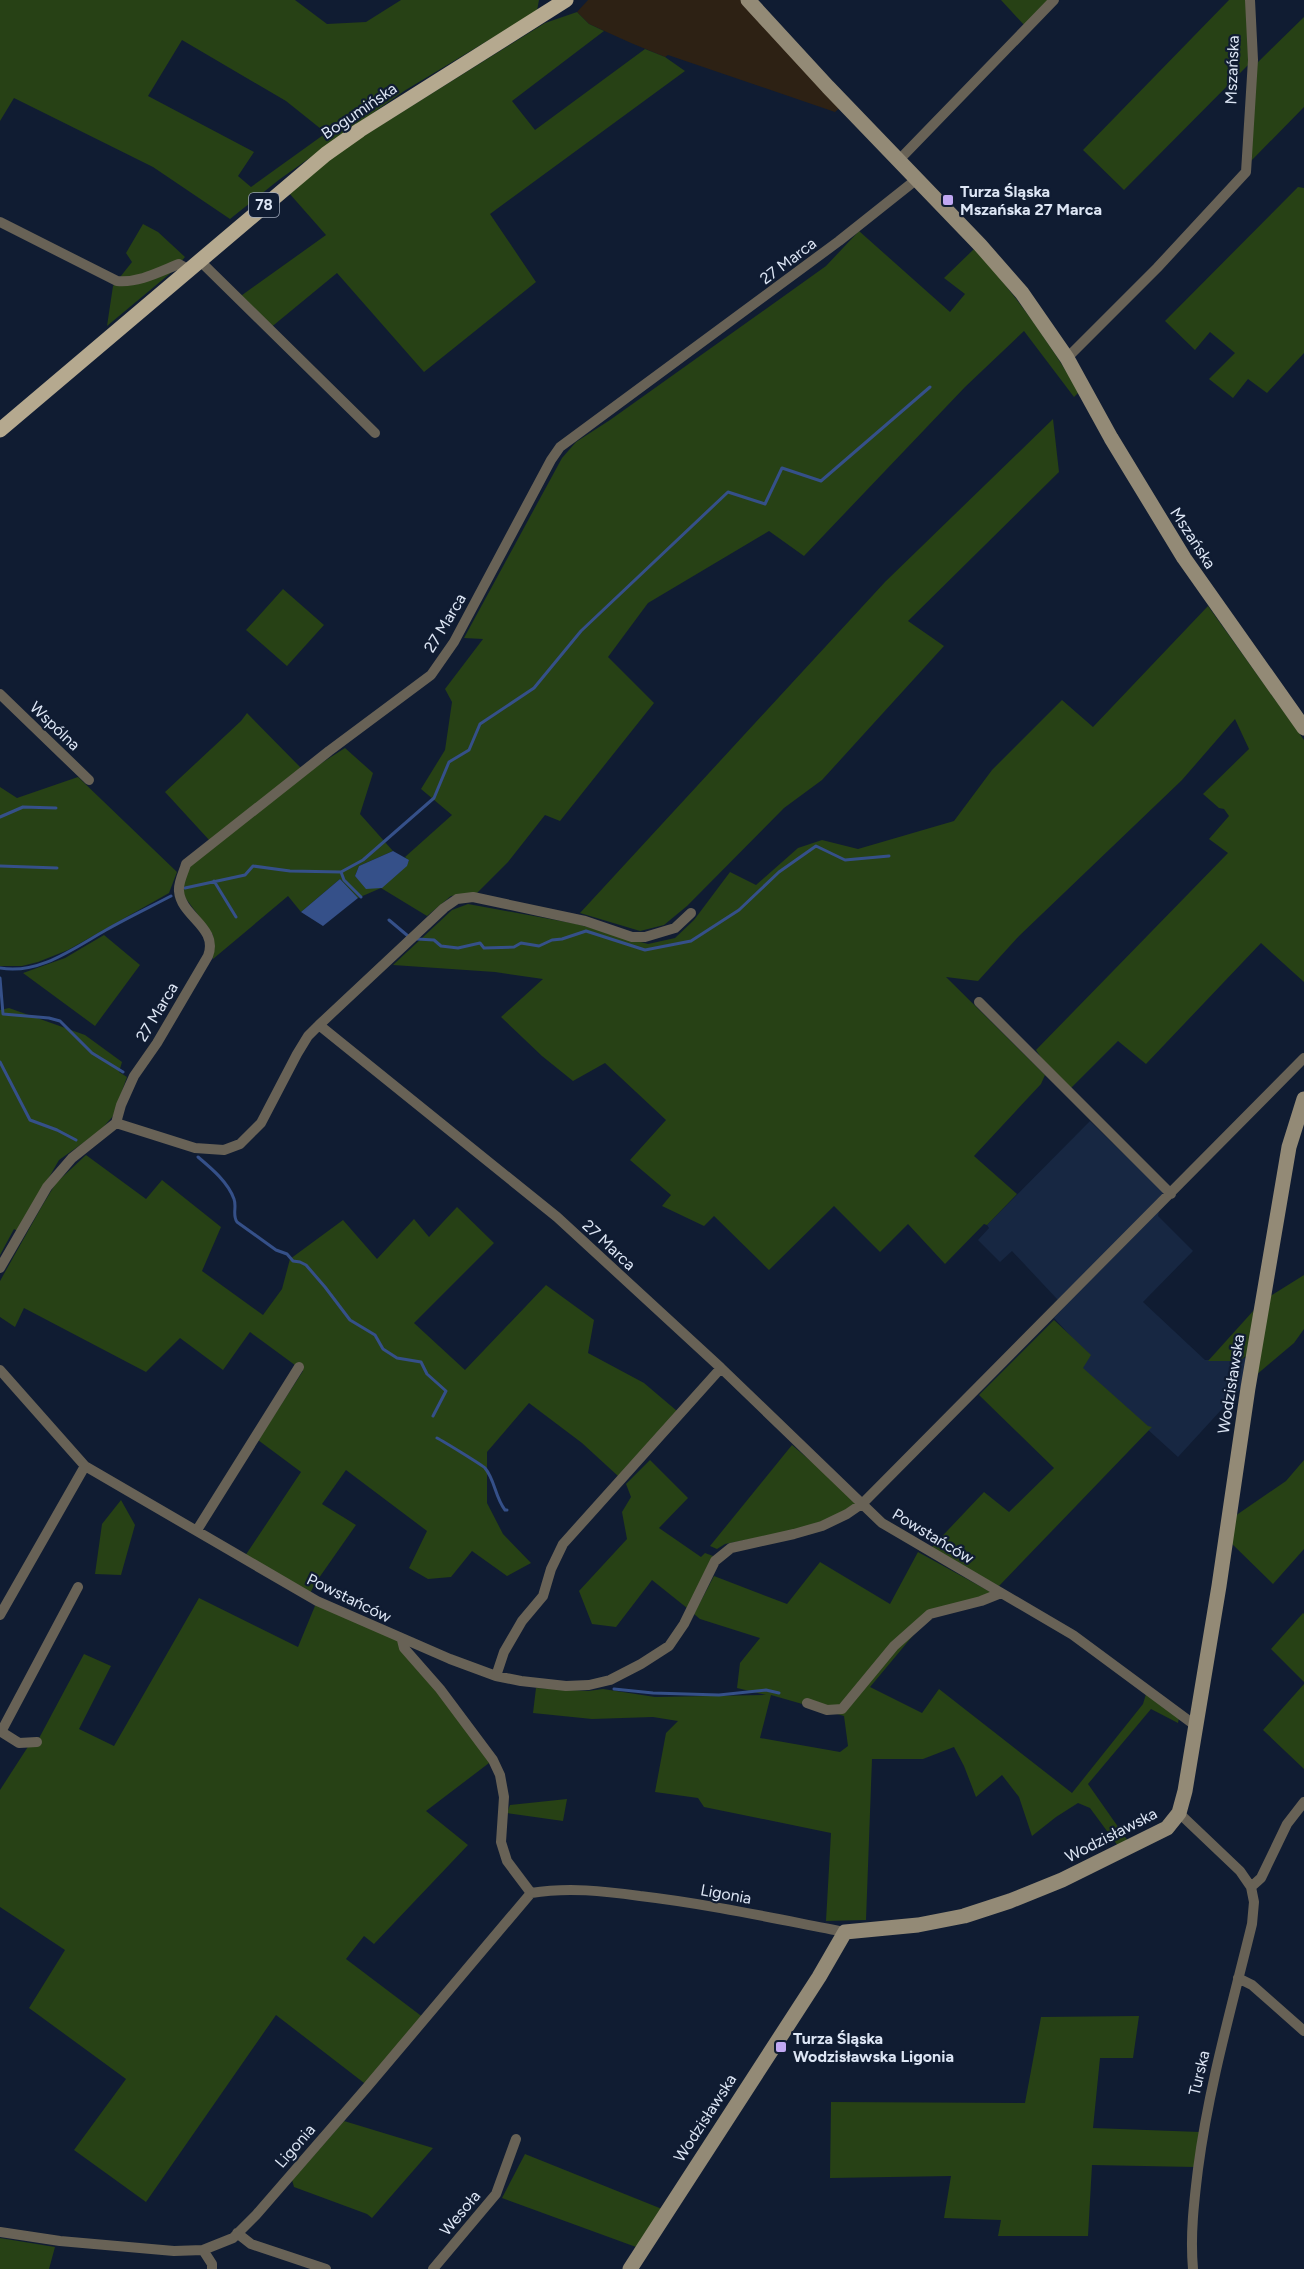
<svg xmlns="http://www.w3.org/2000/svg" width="1304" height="2269" viewBox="0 0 1304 2269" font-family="Figtree,sans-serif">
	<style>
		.built { fill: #172742 }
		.industrial { fill: #2d2114 }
		.green { fill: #274115; fill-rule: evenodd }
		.water { fill: #355089 }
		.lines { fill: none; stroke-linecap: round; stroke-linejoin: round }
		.stream { stroke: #355089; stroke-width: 3 }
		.street { stroke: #686256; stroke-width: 10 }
		.secondary { stroke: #938a76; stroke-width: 15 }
		.primary { stroke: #b5a98f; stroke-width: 15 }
		.poi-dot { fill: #c1a8f3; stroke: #101c32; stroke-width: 2 }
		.labels { text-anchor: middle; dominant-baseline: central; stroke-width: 4.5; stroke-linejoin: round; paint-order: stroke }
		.shield { fill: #101c32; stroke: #a0a9ba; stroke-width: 1.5 }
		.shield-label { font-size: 15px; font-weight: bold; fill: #dde6f5 }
		.street-label { font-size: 16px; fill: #dde6f5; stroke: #101c32 }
		.poi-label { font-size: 16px; font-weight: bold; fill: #dde6f5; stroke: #101c32; text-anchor: start }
	</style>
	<rect width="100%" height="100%" fill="#101c32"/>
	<!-- built -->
	<path class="built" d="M1090,1121L1163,1192L1158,1216L1193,1251L1143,1302L1205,1360L1249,1358L1244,1385L1178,1457L1081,1369L1088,1355L1054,1318L1064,1307L1057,1299L1012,1251L1000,1262L978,1240L989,1228L987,1225Z"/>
	<!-- industrial -->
	<path class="industrial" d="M588,0H748L842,106L835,112L668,55L665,57L631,43L589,24L577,12Z"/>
	<!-- green -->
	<path class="green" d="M0,0H295L327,24L366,22L401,0H539L537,11L404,91L280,179L230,219L153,167L14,98L0,121ZM182,40L286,101L326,133L251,187L238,176L254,152L148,96Z
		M1001,0H1049L1025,26Z
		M1229,0H1248L1249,64L1124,190L1083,150Z
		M577,12L589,24L604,31L512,101L535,130L645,49L665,57L685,71L490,214L536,282L424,372L337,273L269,329L238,298L326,235L289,193L327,161L362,137L545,23Z
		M1304,17V107L1250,162L1256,64Z
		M1298,187L1304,188V353L1267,393L1248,379L1233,398L1209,379L1235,353L1210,332L1195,350L1165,321Z
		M143,224L158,232L185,257L173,271L107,326L113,286L132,262L126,253Z
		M859,231L950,312L965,294L944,278L974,249C1015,293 1048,341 1079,392L1074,397L1024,331L965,387L804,556L769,531L648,603L608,657L654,703L560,821L545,815L508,862L477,893L451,896L427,916L381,888L358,898L340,879L301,912L288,896L213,959V935L184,896V874L192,863L309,771L345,748L373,773L360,814L393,851L359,866L355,876L360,881L379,887L400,872L409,861L405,857L452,815L421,789L445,750L452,702L445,689L483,639L464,638L562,458L576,442L610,420L826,266Z
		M1053,419L1059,472L908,621L944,646L822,780L784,808L687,906L664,925L640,931L580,913L885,582Z
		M283,589L324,625L287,666L246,630Z
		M1208,606L1304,740V982L1261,943L1146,1064L1118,1041L1070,1089L1048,1068L1036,1050L1228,853L1209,839L1229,816L1224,809L1219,808L1203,794L1249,749L1235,719L1182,780L1019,936L978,981L946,977L1045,1075L1041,1084L974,1156L1017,1194L987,1225L984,1224L945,1264L908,1224L880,1252L834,1206L769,1270L714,1216L704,1226L662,1206L671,1195L630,1160L666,1120L605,1063L573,1081L542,1056L501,1017L543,979L495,972L393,965L452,910L468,904L577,924L648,944L675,938L694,920L730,872L756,885L798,848L822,840L858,849L954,821L992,770L1062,700L1093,727Z
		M247,713L302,769L210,841L165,792L241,721Z
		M78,777L177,872L169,893L68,950L38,962L22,966H0V787L17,798Z
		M104,935L140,965L95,1026L23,973L65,958Z
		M9,1008L85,1035L122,1062L119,1072L127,1077L113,1116L100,1131L59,1160L18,1231L14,1229L0,1255V1010Z
		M86,1155L146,1199L162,1180L221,1227L202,1271L263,1315L282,1289L290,1259L343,1220L377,1259L414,1219L429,1237L457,1207L494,1243L414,1323L465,1370L546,1285L594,1320L588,1353L644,1383L677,1411L618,1476L582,1443L529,1403L487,1452V1503L503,1534L531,1563L507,1576L472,1551L451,1577L428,1579L409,1568L427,1531L346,1470L322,1504L356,1525L314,1585L310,1594L245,1556L301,1472L258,1440L303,1371L250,1332L223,1370L180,1338L146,1372L24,1308L15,1327L0,1317V1281L42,1206L56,1183Z
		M1304,1275V1329L1294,1343L1255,1376L1269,1297Z
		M1254,1310L1249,1354L1239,1361H1208Z
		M1054,1320L1091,1355L1083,1368L1148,1426L1152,1427L999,1586L930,1549L984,1492L1009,1512L1054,1468L979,1395Z
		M792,1445L860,1503C821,1528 770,1535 725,1544L717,1549L710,1546Z
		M650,1460L688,1498L659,1528L701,1557L705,1553L713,1556L687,1608L652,1580L616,1627L592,1624L579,1591L627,1539L622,1512L631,1497L626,1484Z
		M1304,1460V1549L1273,1584L1228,1540L1235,1516L1286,1481Z
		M121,1500L135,1525L121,1575L95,1574L102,1524Z
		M918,1552L996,1595L926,1620L870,1687L922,1713L939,1689L1072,1793L1143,1704L1146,1694L1179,1718L1178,1723L1151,1709L1088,1784L1128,1841L1118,1846L1090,1808L1078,1803L1056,1817L1032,1836L1019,1797L1002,1775L976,1797L964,1766L954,1747L923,1759H872L866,1920L826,1921L831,1833L704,1807L698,1798L655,1792L666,1733L678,1721L653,1717L592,1719L533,1713L536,1688L588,1691L603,1689L655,1697L766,1695L737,1688L740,1663L760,1638L700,1619L694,1614L714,1576L787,1604L820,1562L890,1604ZM771,1695L844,1716L848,1746L840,1752L760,1738Z
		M199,1598L298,1647L317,1601L402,1640L493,1760L426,1811L468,1845L374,1944L364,1936L346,1959L424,2018L368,2086L276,2015L146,2202L74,2150L126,2079L29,2008L65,1950L0,1907V1790L31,1742H37L84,1654L111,1666L79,1729L114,1746Z
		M1303,1613L1304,1614V1682L1271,1649Z
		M1304,1684V1769L1263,1730Z
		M567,1799L563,1821L507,1813L510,1805Z
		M1139,2016L1133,2058H1100L1093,2128L1200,2132L1195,2167L1092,2165L1088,2236H998L1001,2220L944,2218L951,2176L830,2178L831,2102L1025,2103L1041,2017Z
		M344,2121L433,2148L372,2218L367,2214L294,2187L292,2180Z
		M525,2154L662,2209L636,2247L502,2198Z
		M0,2238L55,2247L49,2269H0Z"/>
	<!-- water -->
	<path class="water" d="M393,851L409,860L407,866L382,888L366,889L355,876L359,866Z
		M340,879L358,898L323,926L301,912Z"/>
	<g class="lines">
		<!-- stream -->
		<path class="stream" d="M0,817L23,807L56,808
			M0,866L57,868
			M341,872L344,880L361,897
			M214,881L236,917
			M185,888L245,875L253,866L290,871L341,872L363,860L434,798L449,762L469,750L480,724L534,688L581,631L728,492L765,504L782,468L821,481L930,387
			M389,920L408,936
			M417,939L434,940L441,946L458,948L480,943L484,948L514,947L521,943L539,946L552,940L562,939L586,931L645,950L691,941L739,910L779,872L816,846L845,860L889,856
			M0,968C39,975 74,948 106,930C127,918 150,907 171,896
			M0,978L3,1014L49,1018L60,1021L92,1053L123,1072
			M0,1062L30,1120L57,1130L76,1140
			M198,1157C211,1168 228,1182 234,1199C237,1207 232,1215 237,1222L276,1250L287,1254L293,1261L300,1262L306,1265L325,1287L350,1320L375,1335L383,1349L397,1358L421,1362L427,1374L446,1391L433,1416
			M437,1438C443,1441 482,1465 485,1468C495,1480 495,1497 505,1510H507
			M614,1689L653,1693L719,1695L766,1690L779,1693"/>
		<!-- street -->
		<path class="street" d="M899,160L1054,0
			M0,222L117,281C139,283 159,272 179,264L188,269
			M199,260L375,433
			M1067,358L1157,268L1246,172L1253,60L1250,0
			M0,694L89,780
			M979,1002L1171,1194
			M319,1025L444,908L457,899L473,897L585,921L632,937H645L675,928L691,913
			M116,1123L195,1148L224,1150L240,1144L261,1123L297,1054L308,1036L319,1025L557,1217L721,1368L882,1523L1073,1635L1196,1726
			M0,1268L47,1187L72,1158L116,1123L121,1105L134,1076L157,1043L208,956C219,927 181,917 179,891C178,882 184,872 186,864L329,751L431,675L454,642L551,460L560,447L839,241L917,179
			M0,1370L85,1466L317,1601L450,1659L496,1676L521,1681L566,1686L589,1685L610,1680L641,1664L669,1646L684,1624L715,1561L731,1548L794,1534L822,1526L847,1514L863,1503L1304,1058
			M197,1530L299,1367
			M0,1615L85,1466
			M402,1640L404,1648L440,1689L493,1760L500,1775L504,1797L501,1842L507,1861L531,1893
			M496,1676L504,1652L522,1621L543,1596L551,1569L563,1544L721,1368
			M807,1703L827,1710L842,1709L894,1646L930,1614L981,1601L1001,1593
			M0,1731L19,1743L37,1742
			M1,1732L78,1587
			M1179,1813L1240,1871L1251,1887
			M1238,1978L1252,1985L1304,2031
			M0,2232L60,2241L174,2251L203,2250L233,2238L256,2215L368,2086L531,1893C568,1887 604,1891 640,1896C709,1904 777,1919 845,1932
			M237,2233L251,2244L326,2269
			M203,2250L212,2264V2269
			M433,2269L496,2194L516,2139
			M1193,2269C1190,2235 1194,2202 1198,2169C1209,2085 1232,2006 1252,1924L1254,1902L1251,1887L1261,1878L1287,1824L1304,1802"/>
		<!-- secondary -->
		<path class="secondary" d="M748,0L828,87L980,245L1022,293L1067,358L1111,438L1184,558L1304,728
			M630,2269L819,1977L845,1932L918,1925L964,1916L1010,1901L1062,1880L1167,1828L1179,1813L1185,1791L1219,1586L1248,1388L1289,1147L1304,1099"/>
		<!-- primary -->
		<path class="primary" d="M0,430L326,154L360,130L566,0"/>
	</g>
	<!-- markers -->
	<g class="poi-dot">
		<rect x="942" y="194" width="12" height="12" rx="3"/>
		<rect x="775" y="2041" width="12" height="12" rx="3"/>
	</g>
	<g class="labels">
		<!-- shield labels -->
		<rect class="shield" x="249" y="193" width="30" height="24" rx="4.5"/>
		<g class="shield-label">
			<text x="264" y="205">78</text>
		</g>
		<!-- street labels -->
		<g class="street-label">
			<text transform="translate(1232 70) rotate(-88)">Mszańska</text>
			<text transform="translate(359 111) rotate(-34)">Bogumińska</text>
			<text transform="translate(788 261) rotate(-37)">27 Marca</text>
			<text transform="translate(1193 538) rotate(57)">Mszańska</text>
			<text transform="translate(445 623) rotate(-59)">27 Marca</text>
			<text transform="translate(55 726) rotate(44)">Wspólna</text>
			<text transform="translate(157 1012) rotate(-59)">27 Marca</text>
			<text transform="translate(609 1245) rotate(43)">27 Marca</text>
			<text transform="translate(1231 1384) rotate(-81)">Wodzisławska</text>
			<text transform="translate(933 1536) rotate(31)">Powstańców</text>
			<text transform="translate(349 1598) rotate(26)">Powstańców</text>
			<text transform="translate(1111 1835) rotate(-27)">Wodzisławska</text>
			<text transform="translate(726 1894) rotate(10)">Ligonia</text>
			<text transform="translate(1199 2073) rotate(-77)">Turska</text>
			<text transform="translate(705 2118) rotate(-57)">Wodzisławska</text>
			<text transform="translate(295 2146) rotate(-49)">Ligonia</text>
			<text transform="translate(460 2213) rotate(-50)">Wesoła</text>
		</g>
		<!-- poi labels -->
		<g class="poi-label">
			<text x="960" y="191">Turza Śląska<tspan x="960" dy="18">Mszańska 27 Marca</tspan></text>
			<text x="793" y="2038">Turza Śląska<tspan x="793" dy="18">Wodzisławska Ligonia</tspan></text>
		</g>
	</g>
</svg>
